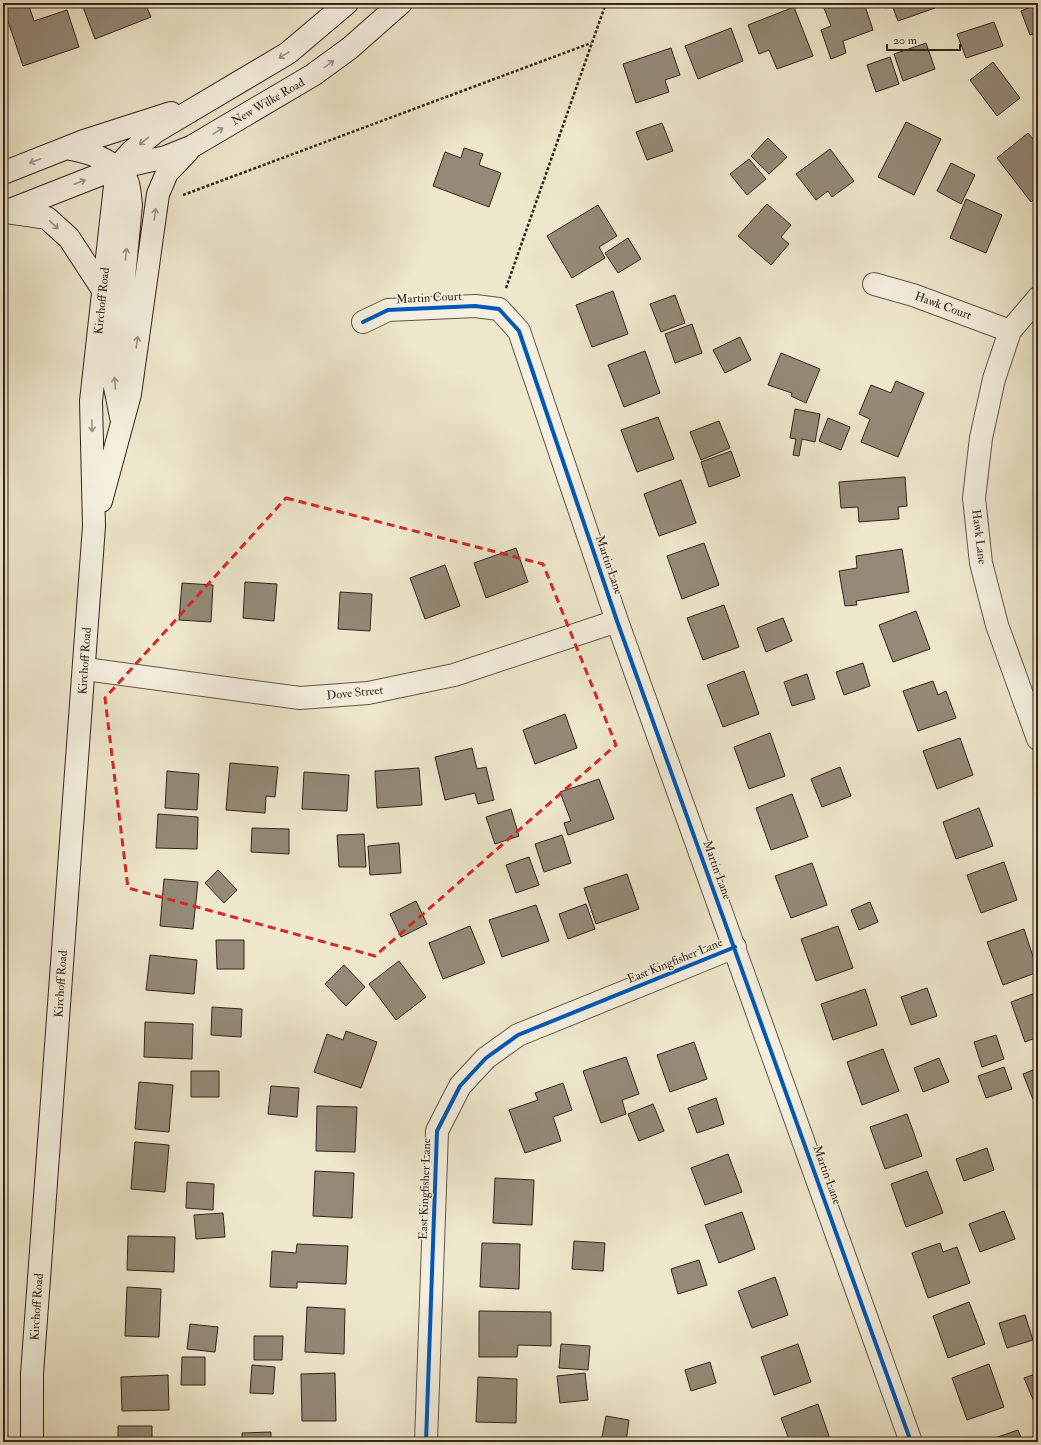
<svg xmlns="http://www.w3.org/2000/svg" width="1041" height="1445" viewBox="0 0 1041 1445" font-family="'IM FELL Double Pica',serif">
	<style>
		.building { fill: #948a77; stroke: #33251b }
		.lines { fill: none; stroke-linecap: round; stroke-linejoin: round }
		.minor-casing { stroke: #625647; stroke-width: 24 }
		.secondary-casing { stroke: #33251b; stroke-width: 24 }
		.path { stroke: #33251b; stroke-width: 2.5; stroke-dasharray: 3 2; stroke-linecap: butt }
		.minor { stroke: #f4efde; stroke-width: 22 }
		.secondary { stroke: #f4efde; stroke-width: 22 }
		.cycleway-casing { stroke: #f4efde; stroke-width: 6 }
		.cycleway { stroke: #0057b8; stroke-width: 4 }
		.oneway { stroke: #9d9486 }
		.marked { fill: none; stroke: #d62828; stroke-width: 3; stroke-dasharray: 8 5; stroke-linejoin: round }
		.labels { text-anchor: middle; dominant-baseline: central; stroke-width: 3; stroke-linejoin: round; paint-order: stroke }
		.street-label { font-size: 12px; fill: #33251b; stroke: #f4efde }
	</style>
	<rect width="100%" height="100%" fill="#eee7cc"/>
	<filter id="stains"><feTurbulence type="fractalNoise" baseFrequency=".005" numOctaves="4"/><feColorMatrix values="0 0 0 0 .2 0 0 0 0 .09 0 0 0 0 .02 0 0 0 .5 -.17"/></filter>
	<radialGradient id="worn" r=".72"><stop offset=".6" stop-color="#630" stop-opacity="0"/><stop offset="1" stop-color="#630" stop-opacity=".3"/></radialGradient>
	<!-- building -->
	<path class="building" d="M12,3H28L34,21L67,10L79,47L23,66L3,6Z
		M94,3H145L151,17L95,39L83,7Z
		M822,3H864L873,30L843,41L846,53L831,59L821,30L831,26Z
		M883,3H933L935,8L898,21L892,5L885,8Z
		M1038,4V32L1030,35L1021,11Z
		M794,7L813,56L777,69L769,50L759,54L748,25Z
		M994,22L1003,46L966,58L957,34Z
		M731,28L743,61L698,79L685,46Z
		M926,43L935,69L903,81L894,54Z
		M671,48L680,75L665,80L669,92L636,103L623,64Z
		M890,57L899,84L876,92L867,65Z
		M993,62L1020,98L997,116L970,80Z
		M906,122L941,139L914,195L878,177Z
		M662,123L673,151L647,160L636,132Z
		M1028,133L1038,145V196L1031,202L997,158Z
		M768,138L787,157L769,174L751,156Z
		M464,148L483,154L479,165L501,173L489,207L433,186L445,152L461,158Z
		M830,149L854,181L832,197L828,191L816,200L796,174Z
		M749,159L766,179L747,195L730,174Z
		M951,163L975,175L961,204L937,191Z
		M966,199L1002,215L986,253L950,238Z
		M767,204L791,225L781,237L789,244L771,265L738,236Z
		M598,205L617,236L599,247L605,258L572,278L547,236Z
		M628,238L641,259L618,273L605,253Z
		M613,291L628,334L592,347L576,305Z
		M675,295L685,323L661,332L650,304Z
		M692,324L702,353L675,363L665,334Z
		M740,337L751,360L725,373L713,350Z
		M645,351L660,393L624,407L608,365Z
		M781,353L820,369L806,403L791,396L792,393L768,385Z
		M896,381L924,393L898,457L861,442L870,419L859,414L871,385L891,393Z
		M795,409L820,414L815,442L802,439L799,456L793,455L796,439L790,438Z
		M658,417L674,459L637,472L621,430Z
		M828,418L850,427L841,450L819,441Z
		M719,421L730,448L701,460L690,432Z
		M731,451L740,476L709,487L701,462Z
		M905,477L907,506L898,507L899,519L859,522L858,507L841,508L839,482Z
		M681,480L696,523L659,536L644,494Z
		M704,543L719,585L682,599L667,556Z
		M516,548L528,582L486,598L474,563Z
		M902,549L909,592L856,601L857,605L845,606L839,571L857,568L856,556Z
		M445,565L460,606L425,619L410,578Z
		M245,582L277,584L274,621L243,618Z
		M182,583L213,585L211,622L179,620Z
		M340,592L372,594L370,631L338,629Z
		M724,605L739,647L703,660L687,618Z
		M916,611L930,649L893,662L879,625Z
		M783,618L792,641L766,652L757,628Z
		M863,663L870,686L844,695L836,672Z
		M744,671L759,714L723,727L707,685Z
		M807,674L815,699L792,706L784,682Z
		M933,681L938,695L946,691L956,718L918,731L903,691Z
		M565,714L577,748L535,764L523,730Z
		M770,733L785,776L749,789L734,747Z
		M960,738L973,775L937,789L923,751Z
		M472,748L477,769L486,767L494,800L478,804L475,793L445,800L435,757Z
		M230,763L278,767L275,797L266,796L265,813L226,810Z
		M840,767L851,796L822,807L811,779Z
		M419,768L422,805L377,808L375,771Z
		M167,771L199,774L197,810L165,808Z
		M304,772L349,775L347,811L302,809Z
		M599,779L614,819L568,835L564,823L571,821L560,792Z
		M792,794L808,837L771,850L756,808Z
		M979,808L993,846L956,859L943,822Z
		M511,809L519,836L495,844L486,817Z
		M158,814L198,817L197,849L156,848Z
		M252,828L289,829V854L251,852Z
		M364,834L366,867H339L337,835Z
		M562,835L571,863L544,872L535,844Z
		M399,843L401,873L370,875L368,846Z
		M529,857L539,885L516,893L506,865Z
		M1004,862L1017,900L981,913L967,875Z
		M812,863L827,905L791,918L775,876Z
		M218,870L237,890L224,903L205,883Z
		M627,874L639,909L596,924L584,888Z
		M164,879L198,882L193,929L160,926Z
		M416,901L427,924L401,937L390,914Z
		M870,902L878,922L859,930L851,910Z
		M586,904L595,929L568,939L559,914Z
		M536,905L549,941L502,957L489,920Z
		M470,926L485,963L443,979L429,943Z
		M838,926L853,968L816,981L801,939Z
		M1024,929L1038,972L1003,985L987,942Z
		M216,940H244V969H217Z
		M150,955L197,960L194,994L146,990Z
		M399,961L426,997L396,1020L369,984Z
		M344,965L365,987L346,1006L325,984Z
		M927,988L937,1016L911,1025L901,997Z
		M865,989L877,1025L833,1040L821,1004Z
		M1038,992V1037L1025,1042L1011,1002Z
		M212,1007L242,1009L241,1037L211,1035Z
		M145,1022L193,1024L192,1059L144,1057Z
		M346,1031L377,1042L361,1088L314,1072L327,1034L343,1040Z
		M996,1035L1004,1059L982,1067L974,1042Z
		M694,1042L707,1079L670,1092L657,1055Z
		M883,1049L899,1091L862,1105L847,1062Z
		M626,1057L639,1094L622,1100L626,1114L601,1123L583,1071Z
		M939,1058L949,1082L923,1092L914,1068Z
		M1004,1067L1012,1089L986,1098L978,1076Z
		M1038,1068V1112L1023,1074Z
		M191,1071H219V1097H191Z
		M139,1082L173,1085L169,1132L135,1129Z
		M563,1083L572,1110L553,1117L561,1141L525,1153L509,1110L538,1100L535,1093Z
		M271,1086L299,1088L297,1117L268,1114Z
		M716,1098L724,1124L697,1133L688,1108Z
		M653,1104L664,1131L639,1141L628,1114Z
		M317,1106L357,1107L355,1152L316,1151Z
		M907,1114L922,1156L885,1169L870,1127Z
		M135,1142L169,1145L165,1192L131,1189Z
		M987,1148L994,1170L964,1181L956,1159Z
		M728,1154L742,1192L705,1205L691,1168Z
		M315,1171L354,1173L352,1218L313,1216Z
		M927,1171L943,1213L906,1227L891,1184Z
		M495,1178L534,1180L532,1225L493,1223Z
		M187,1182L214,1184L213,1210L186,1208Z
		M1004,1211L1015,1239L980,1252L969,1224Z
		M742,1212L755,1249L719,1263L705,1225Z
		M223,1213L225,1237L196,1239L194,1215Z
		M128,1236L175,1237L174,1272L127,1270Z
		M574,1241L605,1243L603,1271L572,1269Z
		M482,1243L520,1244L519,1289L480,1287Z
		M940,1243L943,1252L957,1247L970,1283L928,1298L912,1253Z
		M297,1244L348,1246L346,1284L297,1282V1288L270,1287L272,1251L296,1253Z
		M699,1260L707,1285L678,1294L671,1269Z
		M775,1277L788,1315L752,1328L738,1291Z
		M127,1287L161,1289L159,1337L125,1336Z
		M969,1302L985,1344L948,1358L933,1316Z
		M307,1307L345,1309L344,1354L305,1352Z
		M479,1311L551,1312V1346L518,1345L517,1357H479Z
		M1025,1315L1033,1340L1007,1348L999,1323Z
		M190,1324L218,1327L215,1352L187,1349Z
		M254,1336H283L282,1360H254Z
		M561,1344L590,1346L588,1370L559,1368Z
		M798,1344L811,1382L774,1395L761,1357Z
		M182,1357H205V1385H181Z
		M710,1362L716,1383L691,1391L685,1370Z
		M989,1364L1004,1407L967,1420L952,1378Z
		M252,1365L275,1367L273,1394L250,1393Z
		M335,1373L336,1421H302L301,1374Z
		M585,1373L588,1400L560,1403L557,1376Z
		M1038,1373V1408L1037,1409L1024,1378Z
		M168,1375L169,1410L122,1411L121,1377Z
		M478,1377L517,1379L516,1423L476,1422Z
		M818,1404L831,1442H790L781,1418Z
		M606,1416L629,1420L626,1442H601Z
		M118,1426H152V1442H118Z
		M1018,1430L1023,1442H983Z
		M271,1432V1442H242V1433Z"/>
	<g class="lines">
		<defs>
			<path id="minor" d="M874,284L913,295L1010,331
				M1038,298L1010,331L994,379L981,438L974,498L981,563L997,625L1038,739
				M363,322L388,310L475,306L499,309L519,331L617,621L911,1442
				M85,669L300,698L368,693L454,675L617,621
				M426,1442L437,1131L460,1086L486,1058L518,1035L735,947"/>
			<path id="secondary" d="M66,148C88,152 115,159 127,181C130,187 130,198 131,205L114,382L121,417
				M3,173L84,141L171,113
				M5,212L117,168L166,157L191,147L313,75L350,48L401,3
				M6,212L47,218L69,238L103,290
				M101,501L130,394L158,194L167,173L188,151
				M32,1442V1374L94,526L91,401L117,168L131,152L155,132L288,53L347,3"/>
		</defs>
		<!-- minor casing -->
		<use href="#minor" class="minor-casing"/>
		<!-- secondary casing -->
		<use href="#secondary" class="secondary-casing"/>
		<!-- path -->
		<path class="path" d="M183,195L591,43
			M506,288L606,3"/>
		<!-- minor -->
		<use href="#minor" class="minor"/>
		<!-- secondary -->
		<use href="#secondary" class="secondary"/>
		<defs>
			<path id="cycleway" d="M363,322L388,310L475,306L499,309L519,331L617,621L911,1442
				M426,1442L437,1131L460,1086L486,1058L518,1035L735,947"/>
		</defs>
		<!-- cycleway casing -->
		<use href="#cycleway" class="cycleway-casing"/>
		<!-- cycleway -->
		<use href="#cycleway" class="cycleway"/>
	</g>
	<!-- one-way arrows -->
	<defs><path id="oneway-shaft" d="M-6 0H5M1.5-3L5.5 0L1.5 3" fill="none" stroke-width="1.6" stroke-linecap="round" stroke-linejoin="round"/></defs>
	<g class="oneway">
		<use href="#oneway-shaft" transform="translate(284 55) rotate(148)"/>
		<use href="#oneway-shaft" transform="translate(329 64) rotate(-36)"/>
		<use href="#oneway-shaft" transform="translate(218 131) rotate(-31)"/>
		<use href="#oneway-shaft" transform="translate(144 141) rotate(141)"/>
		<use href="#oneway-shaft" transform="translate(35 161) rotate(159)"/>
		<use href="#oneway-shaft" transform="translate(80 182) rotate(-22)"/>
		<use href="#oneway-shaft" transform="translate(155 214) rotate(-82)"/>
		<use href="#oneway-shaft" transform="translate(54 225) rotate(43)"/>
		<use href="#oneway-shaft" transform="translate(126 254) rotate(-85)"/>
		<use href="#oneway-shaft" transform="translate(137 342) rotate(-82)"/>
		<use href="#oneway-shaft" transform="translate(115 383) rotate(-94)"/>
		<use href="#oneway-shaft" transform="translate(92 426) rotate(89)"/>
	</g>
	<!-- marked area -->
	<path class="marked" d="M286,498L543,564L616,745L375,956L128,888L105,698Z"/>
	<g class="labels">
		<!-- street labels -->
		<g class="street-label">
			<text transform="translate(268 102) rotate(-30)">New Wilke Road</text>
			<text transform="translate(429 298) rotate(-3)">Martin Court</text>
			<text transform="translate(102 301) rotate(-84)">Kirchoff Road</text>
			<text transform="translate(943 306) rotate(20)">Hawk Court</text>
			<text transform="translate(979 537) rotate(83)">Hawk Lane</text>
			<text transform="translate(609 565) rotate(71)">Martin Lane</text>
			<text transform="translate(85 661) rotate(-86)">Kirchoff Road</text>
			<text transform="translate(355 693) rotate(-6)">Dove Street</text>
			<text transform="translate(717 870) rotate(70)">Martin Lane</text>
			<text transform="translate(675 961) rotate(-22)">East Kingfisher Lane</text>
			<text transform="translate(61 984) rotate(-86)">Kirchoff Road</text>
			<text transform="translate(827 1175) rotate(70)">Martin Lane</text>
			<text transform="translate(425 1189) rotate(-88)">East Kingfisher Lane</text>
			<text transform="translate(37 1307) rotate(-86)">Kirchoff Road</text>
		</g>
	</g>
	<!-- margin -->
	<rect width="1041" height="1445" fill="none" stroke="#eee7cc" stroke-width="16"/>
	<rect x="4" y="4" width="1033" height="1437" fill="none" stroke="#33251b" stroke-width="2"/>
	<rect x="8" y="8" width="1025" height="1429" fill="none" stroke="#33251b"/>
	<!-- scale -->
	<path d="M887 44v6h73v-6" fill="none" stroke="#33251b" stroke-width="2"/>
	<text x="893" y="44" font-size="12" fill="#33251b" stroke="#f4efde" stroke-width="3" paint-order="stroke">20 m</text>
	<rect width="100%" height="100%" filter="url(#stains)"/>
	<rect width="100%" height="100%" fill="url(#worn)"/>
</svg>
